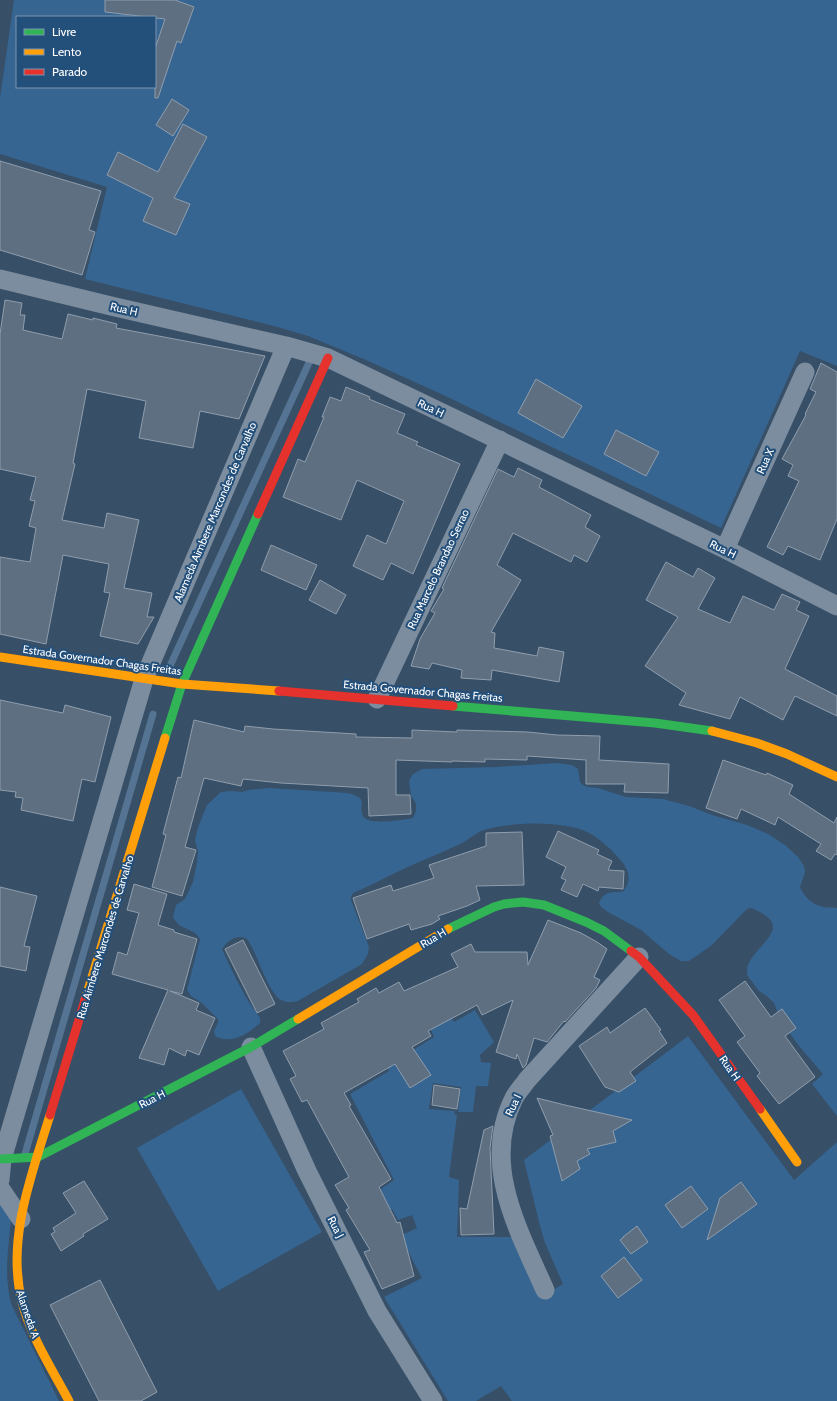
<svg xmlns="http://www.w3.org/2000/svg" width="837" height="1401" viewBox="0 0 837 1401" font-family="Cabin,sans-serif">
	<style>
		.green { fill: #376591; fill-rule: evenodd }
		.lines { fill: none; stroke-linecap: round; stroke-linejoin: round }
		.stream { stroke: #557494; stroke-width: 7 }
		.building { fill: #5e6f81; stroke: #8f9ead }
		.street { stroke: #7b8d9e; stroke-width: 19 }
		.fast { stroke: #30b455; stroke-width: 9 }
		.slow { stroke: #ff9f0a; stroke-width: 9 }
		.jam { stroke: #e5322d; stroke-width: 9 }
		.labels { text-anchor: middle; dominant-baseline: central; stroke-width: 4; stroke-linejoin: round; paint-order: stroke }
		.street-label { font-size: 11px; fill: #fff; stroke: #234f7b }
	</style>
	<rect width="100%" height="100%" fill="#374f67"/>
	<!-- green -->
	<path class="green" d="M14,0H837V366L800,351L721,528L439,393L366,360L308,336L274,326L85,279L107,187L0,154V98ZM17,17H155V87H17Z
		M557,763L572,765L578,769L580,782L583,785L588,787L598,788L626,797L663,799L689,806L712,815L747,825L768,834L785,845L798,857L804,866L805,872L800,887C804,897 813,905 824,907C828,908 833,907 837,908V1116L812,1084L823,1074L799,1046L780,1019L774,1003L767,996L759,991L747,975C747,972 747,968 748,965C758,942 797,926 751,908L747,909L712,945L689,961H681L669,954L641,930L608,912L601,907L599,903C604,891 611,892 622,892C631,884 630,872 623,863C613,851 602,840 589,833C563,820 511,822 484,830C475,833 469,840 460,844C439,854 418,862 397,872C382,879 368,887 353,893L351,897V900L369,947L368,954L362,964L298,1001C291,1003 283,1003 277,997C263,980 259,957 247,939C237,933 227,941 222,949C233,973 244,997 260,1018V1023C248,1034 231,1045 215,1036L214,1031L218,1023V1019L202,1003L191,996L187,990L200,939L195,933L179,925L173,918L176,905L185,899L193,882L197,862L198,851L195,841L197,830L207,805L221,792L231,791L242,792L249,790L269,788L348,793C371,799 357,804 363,816C369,826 402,820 413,818L416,811V804L411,795L409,781L413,774L422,769L496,767Z
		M475,1010L494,1042L480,1055L481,1062L491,1063L488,1086H476L473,1112H458L461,1087L433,1083L429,1109L455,1111L454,1114L457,1115L449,1177L459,1180L457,1237H516L541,1297L563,1284L545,1243L540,1226L524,1160L688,1036L794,1180L837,1142V1401H512L501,1386L476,1401H448L384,1297L422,1278L400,1236L417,1228L412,1215L398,1220L392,1209L385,1213L375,1193L394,1180L350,1094L389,1071L382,1058L413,1050L434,1037L430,1027L451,1017L454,1022Z
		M241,1089L322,1232L218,1291L137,1148Z
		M0,1204L12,1207C10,1240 2,1275 12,1306L59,1401H0Z"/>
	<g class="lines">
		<!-- stream -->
		<path class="stream" d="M169,668L313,354
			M25,1154L153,714"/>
	</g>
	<!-- building -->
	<path class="building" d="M105,0H175L194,7L181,43L177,41L158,98H155V49L165,19L105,12Z
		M172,99L189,110L173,136L156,125Z
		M183,124L207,137L174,198L190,204L176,235L143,221L153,198L107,175L118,152L158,172Z
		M0,161L101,191L89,230L95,232L82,275L0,250Z
		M5,300L22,303L20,315H25L23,330L62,339L68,314L93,320V318L117,324L116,328L265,356L239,419L200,411L193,448L139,438L146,401L87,389L73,463L75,464L62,520L104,528L107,513L139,520L124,588L152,593L147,617H154L138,644L100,636L110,593L104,592L109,564L63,555L46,644L0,634V557L30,562L36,528L29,526L35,501L30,500L36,477L0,469V334Z
		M821,363L837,372V519L820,560L788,546L783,555L767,547L799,481L788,476L793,465L782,459L806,415L805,414L816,392L810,389Z
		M536,379L582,406L563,438L518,413Z
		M346,387L370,397L369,399L405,414L397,433L418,442L416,445L460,464L413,574L391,563L383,580L353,566L367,535L386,544L404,501L357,480L341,520L283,497L298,459L305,462L324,417H322L330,397L341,401Z
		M616,430L659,452L646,476L604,454Z
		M518,468L542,480L539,487L591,515L585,527L600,536L587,562L574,555L571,562L513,533L497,565L521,580L491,632L495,633L494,648L537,656L539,647L564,652L559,682L492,670L491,680L461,678L462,670L432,663L429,669L411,666L420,639L435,613L431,611L444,589L442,588L498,469L514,477Z
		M271,545L317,565L306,590L261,570Z
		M666,562L693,577L698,568L715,578L698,609L730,623L743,596L774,610L782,594L800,602L796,610L809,616L785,669L837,696V716L795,696L783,720L740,697L730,719L679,705L686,693L645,666L678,617L646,600Z
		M320,580L346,595L336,614L309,600Z
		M0,700L63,713L65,705L111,717L95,782L82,779L73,821L21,810L23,798L15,797L16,792L0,790Z
		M194,720L244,732L245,726L273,729L356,734V737L412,738V730L457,732V730L528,732L557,735L600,736L599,760L669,764L668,793L624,792L625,784H586V760L527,756V760L485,759V762L452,761V762L396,760V795H410L411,814L369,816L368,788L281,783L243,779L241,786L204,778L185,847L196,850L182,896L152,887L166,835L163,834L178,777L181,778Z
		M723,760L766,775L767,773L793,785L789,794L834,823L837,817V855L835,854L831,860L816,851L821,844L778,817L775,825L741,809L737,819L706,808Z
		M558,831L599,850L597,854L612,861L608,870L624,871L623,889L599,887L598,891L583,884L577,897L561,890L566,880L561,878L566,867L546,857Z
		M522,832L524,885L476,886L480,900L467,906L438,916L440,919L432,924L411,930L409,924L367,939L353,898L391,885L393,891L434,878L429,865L486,846V833Z
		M134,884L167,894L158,925L174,930V932L197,939L182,994L170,991L199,1003L196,1010L215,1018L199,1055L187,1050L185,1056L169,1048L164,1065L139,1058L168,990L112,974L118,952L127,955L139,913L127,910Z
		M0,887L37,896L24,946L30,947L26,971L0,966Z
		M548,920L581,933L597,942L607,949L594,977L600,980L596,988L565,1022L564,1021L547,1042L534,1038L526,1065L523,1068L517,1054L516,1059L496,1052L513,1000L482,1015L477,1005L428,1031L431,1036L412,1047L431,1075L410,1088L395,1064L344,1093L351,1105L349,1106L391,1179L379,1187L397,1223L400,1222L414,1276L382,1289L364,1252L370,1250L346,1210L349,1208L335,1185L349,1177L307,1100L302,1102L290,1079L296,1076L283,1051L324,1029L321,1023L348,1008L359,1002L357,999L376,988L379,993L399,982L404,991L458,967L451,954L471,944L475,952H527L528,965Z
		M243,940L275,1004L257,1013L225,949Z
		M745,981L771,1017L782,1009L796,1028L785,1036L815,1077L779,1104L757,1076L760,1073L737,1042L745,1036L719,1000Z
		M645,1008L661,1030L659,1031L667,1043L630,1072L636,1081L619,1092L605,1087L579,1046L607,1027L610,1033Z
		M434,1085L460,1089L457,1109L432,1105Z
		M537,1098L565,1105L632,1120L613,1131L616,1142L587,1149L590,1154L577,1161L580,1169L562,1181L550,1136L553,1135Z
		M493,1126L490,1148L494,1234L461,1235L460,1208L467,1209L484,1130Z
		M84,1181L108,1219L83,1234L84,1236L61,1251L51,1234L55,1232L53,1228L76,1213L63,1193Z
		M741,1182L757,1204L707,1240L720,1198Z
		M691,1186L708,1209L682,1228L665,1205Z
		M637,1226L648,1242L631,1254L620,1240L623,1238V1237Z
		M624,1257L642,1280L618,1298L601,1276Z
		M100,1280L157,1392L141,1401H99L50,1305Z"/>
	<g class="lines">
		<!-- street -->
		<path class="street" d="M0,279L111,306L286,346L328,358L725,549L837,606
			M725,549L805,372
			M377,699L500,440
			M251,1047L307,1171L377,1311L433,1401
			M0,1180L2,1159L144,679L286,346
			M0,1188L21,1219
			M545,1290C518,1229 481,1164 514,1098C517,1092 523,1086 527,1080L639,957"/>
		<!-- fast -->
		<path class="fast" d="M453,706L655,723L712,731
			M165,738L182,684L258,514
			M448,929L494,907L504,904L523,902L544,905L586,922L604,931L631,951
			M2,1159L38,1157L251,1047L298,1019"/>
		<!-- slow -->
		<path class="slow" d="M0,657L182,684L279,691
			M712,731L757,743L787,754L837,777
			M85,1000L165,738
			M298,1019L448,929
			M760,1109L797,1162
			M50,1115C32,1174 6,1239 22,1302C31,1337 52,1369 69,1401"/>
		<!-- jam -->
		<path class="jam" d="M258,514L328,358
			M279,691L453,706
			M631,951L639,957L693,1015L760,1109
			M50,1115L85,1000"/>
	</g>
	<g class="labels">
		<!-- street labels -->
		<g class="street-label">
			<text transform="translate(124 309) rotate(13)">Rua H</text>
			<text transform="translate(431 408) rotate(25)">Rua H</text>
			<text transform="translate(765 461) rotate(-66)">Rua X</text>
			<text transform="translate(215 512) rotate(-67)">Alameda Aimbere Marcondes de Carvalho</text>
			<text transform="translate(723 549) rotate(26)">Rua H</text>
			<text transform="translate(438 569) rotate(-65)">Rua Marcelo Brandao Serrao</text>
			<text transform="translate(102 660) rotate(8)">Estrada Governador Chagas Freitas</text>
			<text transform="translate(423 691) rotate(5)">Estrada Governador Chagas Freitas</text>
			<text transform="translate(105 937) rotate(-73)">Rua Aimbere Marcondes de Carvalho</text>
			<text transform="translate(433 938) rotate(-31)">Rua H</text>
			<text transform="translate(730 1068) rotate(55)">Rua H</text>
			<text transform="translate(152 1099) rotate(-27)">Rua H</text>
			<text transform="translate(513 1105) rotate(-65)">Rua I</text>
			<text transform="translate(336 1227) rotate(63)">Rua J</text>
			<text transform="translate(28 1314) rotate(71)">Alameda A</text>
		</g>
	</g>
	<!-- legend -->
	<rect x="16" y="16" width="140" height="72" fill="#234f7b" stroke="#7b95b0"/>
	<rect x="24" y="29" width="20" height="6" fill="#30b455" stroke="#7b95b0"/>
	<text x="52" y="36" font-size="12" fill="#ffffff">Livre</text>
	<rect x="24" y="49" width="20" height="6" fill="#ff9f0a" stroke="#7b95b0"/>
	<text x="52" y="56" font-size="12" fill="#ffffff">Lento</text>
	<rect x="24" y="69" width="20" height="6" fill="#e5322d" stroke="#7b95b0"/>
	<text x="52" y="76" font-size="12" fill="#ffffff">Parado</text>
</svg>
